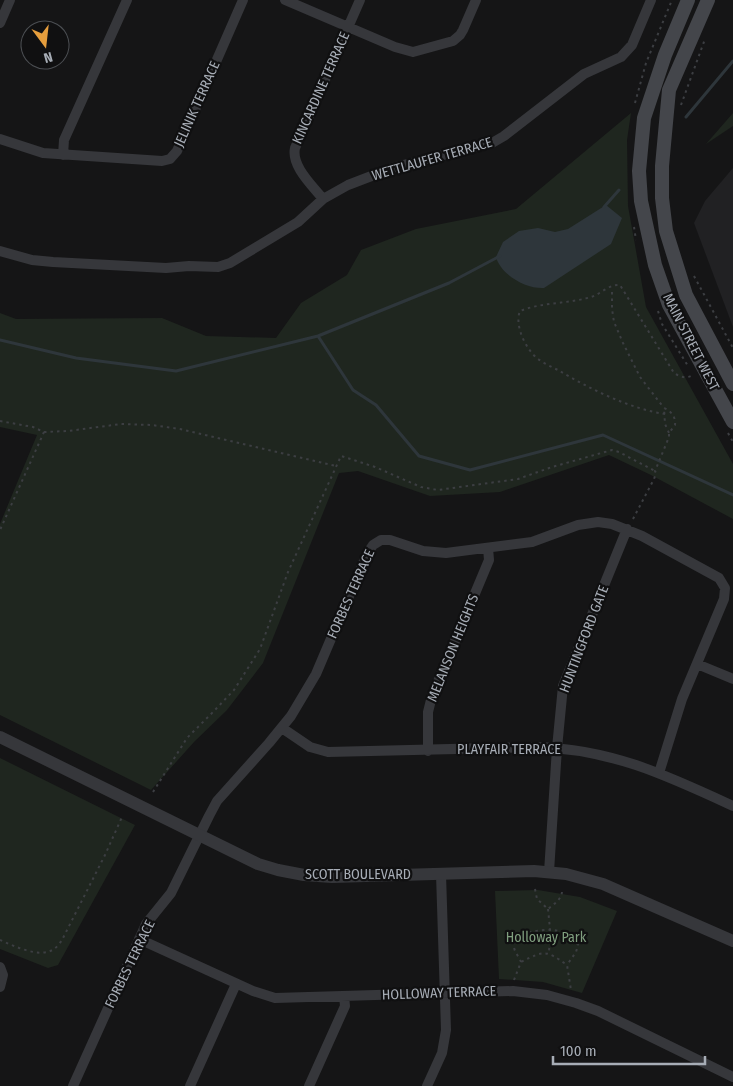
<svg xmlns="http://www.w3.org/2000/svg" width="733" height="1086" viewBox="0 0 733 1086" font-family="'Fira Sans Condensed',sans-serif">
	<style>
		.built { fill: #212123 }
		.green { fill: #1f261f }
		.water { fill: #2e363b }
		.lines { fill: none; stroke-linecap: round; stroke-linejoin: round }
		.stream { stroke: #2e363b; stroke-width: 3 }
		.path { stroke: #3c3e42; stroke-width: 2; stroke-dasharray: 2.5 4; stroke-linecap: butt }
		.minor { stroke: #36373b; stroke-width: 10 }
		.tertiary { stroke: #36373b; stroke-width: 12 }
		.secondary { stroke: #44464b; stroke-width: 14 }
		.labels { text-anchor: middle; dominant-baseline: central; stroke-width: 4.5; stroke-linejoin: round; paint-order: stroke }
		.street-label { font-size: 14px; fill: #a7adb6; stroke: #101011 }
		.park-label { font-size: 14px; fill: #809f7f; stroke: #101011 }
	</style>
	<rect width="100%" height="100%" fill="#151516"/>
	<!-- built -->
	<path class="built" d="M733,168V327L694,223L705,201Z"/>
	<!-- green -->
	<path class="green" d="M631,113L627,140L628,206L646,307L733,464V519L651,475L609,455L500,492L430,496L358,471L339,473L263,663L227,710L194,742L151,790L0,715V524L37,435L0,427V313L16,319L162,318L206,336L276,338L301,303L347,275L361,250L416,229L516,209Z
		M733,113V126L706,144Z
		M0,758L135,825L58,965L48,968L0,949Z
		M538,890L580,897L617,911L582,993L543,982L499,979L495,891Z"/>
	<!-- water -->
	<path class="water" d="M606,205L622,218L611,244L544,288C526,289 501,275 496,257L503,242L519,231L538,228L555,232L568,229Z"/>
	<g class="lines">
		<!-- stream -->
		<path class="stream" d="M686,117L733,61
			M604,207L619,190
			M318,336L353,390L376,405L419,456L470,470L603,435L733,495
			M0,340L76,358L176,371L318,336L449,283L500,256"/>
		<!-- path -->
		<path class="path" d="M635,103L646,63L672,0
			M681,105L705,39
			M634,227L636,240
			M694,276L733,348
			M612,292V309L614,322L623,343L640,377L664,408
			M658,311L662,324L688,366
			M665,414C630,409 588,388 558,370C551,367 544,363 538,359C526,350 514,325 520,311C542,302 568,304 591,297C601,294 609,284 620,285L674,373C680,377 686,379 693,375
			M0,421L33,427L44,432L0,530
			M44,432L68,431L121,424L152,425L180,429L336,466
			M728,433L733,442
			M633,519L654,479L656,473L655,471L669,437V433L675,425C676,417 671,411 664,408L665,424L669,433
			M153,792L187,738L213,712L234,690L260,649L288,572L341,456L375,467L421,487L438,490L518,479L552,467L612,450L619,452L655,471
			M535,889L537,899L548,909C554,904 561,900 562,892
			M548,909L550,929L549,953
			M0,940C14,946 40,959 54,949C57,947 60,943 62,940L105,855L122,817
			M521,962C519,957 514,951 514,947C513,933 541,929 551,930C562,930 572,936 578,945L576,952L567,965
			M514,980L521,962C545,950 546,950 567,965L571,990"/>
		<!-- minor -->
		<path class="minor" d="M285,0L395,47L413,52L453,41L460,35L463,30L476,0
			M0,23L10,0
			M0,139L43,153L162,161L170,159L177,151L243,0
			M63,155L64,140L127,0
			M323,199C312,185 291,166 295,148L360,0
			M0,251L32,260L53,262L166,268L189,266L218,267L230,263L298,222L323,199L348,185L395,167L492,143L504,136L584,74L621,57L632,45L651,0
			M697,664L733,679
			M282,728L310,747L328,752L536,747C611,749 666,775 733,806
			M428,751V712L432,696L489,560L488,548
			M549,872L557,748L563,686L627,529
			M139,939L253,991L275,998L513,991L547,995L576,1003L598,1011L733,1077
			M0,967L3,975L0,987
			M73,1086L146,924L171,893L209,816L217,801L269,743L291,716L316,674L367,554L373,545L381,540H390L423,551L446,553L532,542L578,525L598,522L612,524L642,536L719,578L725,588L724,599L682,699L659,773
			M190,1086L236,984
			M309,1086L345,1006L344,996
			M427,1086L442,1053L446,1030L441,874"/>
		<!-- tertiary -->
		<path class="tertiary" d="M0,737L258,864L278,870L304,875L332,877L534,871L566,874L603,884L733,941"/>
		<!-- secondary -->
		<path class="secondary" d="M688,0L665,55L644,118L639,171L641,201L655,265L669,305L733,422
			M708,0L669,90L662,166V198L666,231L686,295L733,384"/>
	</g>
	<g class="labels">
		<!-- street labels -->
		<g class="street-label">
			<text transform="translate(321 88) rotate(-66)">KINCARDINE TERRACE</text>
			<text transform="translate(197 104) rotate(-66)">JELINIK TERRACE</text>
			<text transform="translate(432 159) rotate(-16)">WETTLAUFER TERRACE</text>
			<text transform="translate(691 342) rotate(63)">MAIN STREET WEST</text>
			<text transform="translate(351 594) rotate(-66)">FORBES TERRACE</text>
			<text transform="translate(584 639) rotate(-69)">HUNTINGFORD GATE</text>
			<text transform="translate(453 648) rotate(-68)">MELANSON HEIGHTS</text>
			<text x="509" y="749">PLAYFAIR TERRACE</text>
			<text x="358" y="874">SCOTT BOULEVARD</text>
			<text transform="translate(130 964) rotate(-64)">FORBES TERRACE</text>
			<text transform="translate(439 993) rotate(-2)">HOLLOWAY TERRACE</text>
		</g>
		<!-- park labels -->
		<g class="park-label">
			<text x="546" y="937">Holloway Park</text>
		</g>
	</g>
	<!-- north arrow -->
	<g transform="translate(45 45) rotate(165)"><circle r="24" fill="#101011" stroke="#4c4f53"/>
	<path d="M0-4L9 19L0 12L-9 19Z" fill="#e69e3d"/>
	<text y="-8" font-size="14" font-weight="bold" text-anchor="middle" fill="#a7adb6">N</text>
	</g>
	<!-- scale -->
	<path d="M553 1056v8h152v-8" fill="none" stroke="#a7adb6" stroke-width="2.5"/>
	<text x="560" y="1056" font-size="15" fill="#a7adb6" stroke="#101011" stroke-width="4" paint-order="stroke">100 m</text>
</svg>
